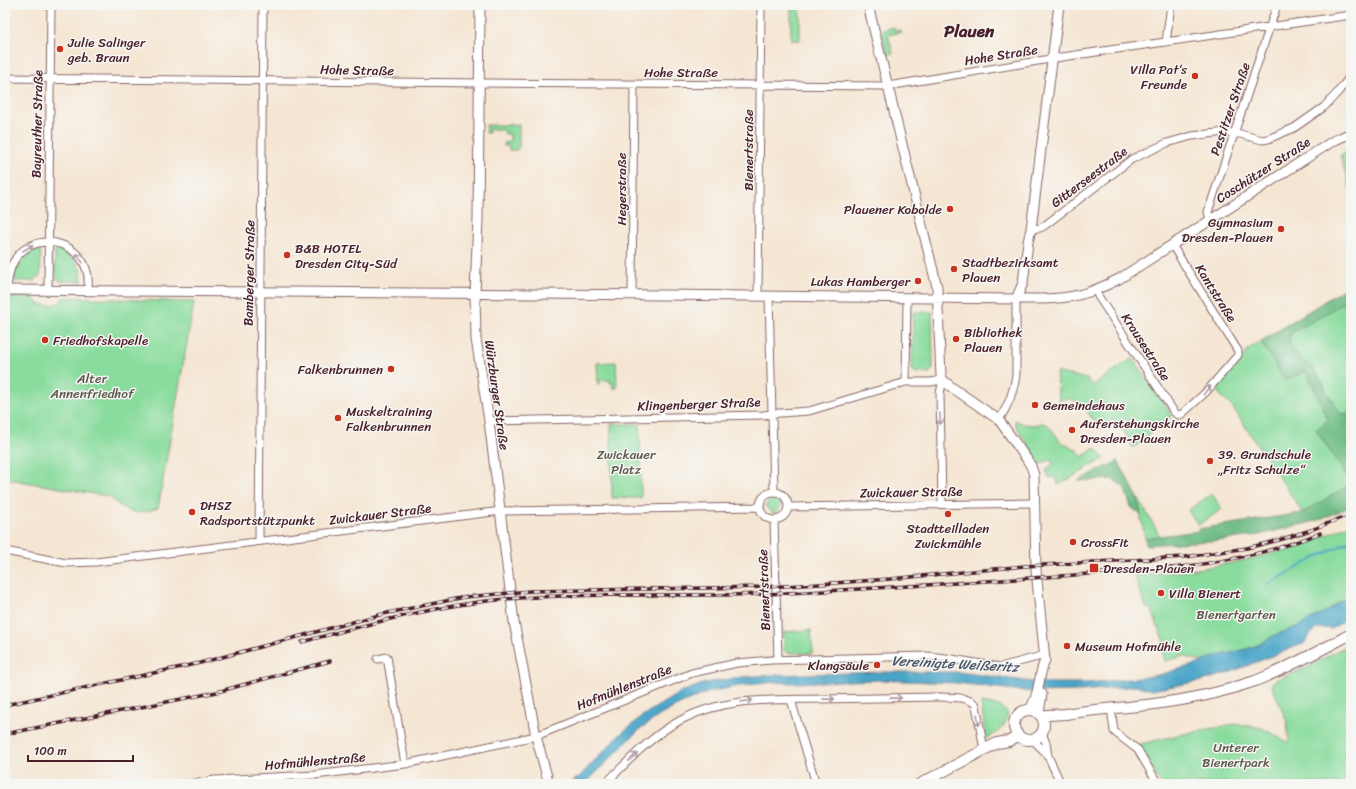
<svg xmlns="http://www.w3.org/2000/svg" width="1356" height="789" viewBox="0 0 1356 789" font-family="Sriracha,sans-serif">
	<style>
		.green { fill: #89dc9d; stroke: #6a7e64 }
		.forest { fill: #6ebc84; stroke: #5c6e58 }
		.water { fill: #4aa5c8; stroke: #4a627a }
		.lines { fill: none; stroke-linecap: round; stroke-linejoin: round }
		.stream { stroke: #4aa5c8; stroke-width: 2 }
		.minor-casing { stroke: #866566; stroke-width: 9 }
		.tertiary-casing { stroke: #866566; stroke-width: 11 }
		.secondary-casing { stroke: #866566; stroke-width: 12 }
		.minor { stroke: #fff; stroke-width: 7 }
		.tertiary { stroke: #fff; stroke-width: 9 }
		.secondary { stroke: #fff; stroke-width: 10 }
		.rail-casing { stroke: #4a1f2b; stroke-width: 3.5 }
		.rail { stroke: #f6f6f2; stroke-width: 2; stroke-dasharray: 6; stroke-linecap: butt }
		.oneway { stroke: #ae9aa0 }
		.poi-dot { fill: #c8321e; stroke: #f6f6f2; stroke-width: 1.5 }
		.labels { text-anchor: middle; dominant-baseline: central; stroke-width: 3; stroke-linejoin: round; paint-order: stroke }
		.poi-label { font-size: 13px; fill: #4a1f2b; stroke: #f6f6f2; text-anchor: start }
		.street-label { font-size: 13px; fill: #4a1f2b; stroke: #f6f6f2 }
		.park-label { font-size: 13px; fill: #5d584d; stroke: #f6f6f2 }
		.water-label { font-size: 14px; font-style: italic; fill: #4a556a; stroke: #f6f6f2 }
		.district-label { font-size: 17px; font-weight: bold; fill: #4a1f2b; stroke: #f6f6f2 }
	</style>
	<rect width="100%" height="100%" fill="#f6f6f2"/>
	<filter id="ink" filterUnits="userSpaceOnUse"><feTurbulence type="fractalNoise" baseFrequency=".025" numOctaves="2"/><feDisplacementMap in="SourceGraphic" scale="8" xChannelSelector="R" yChannelSelector="G"/><feConvolveMatrix kernelMatrix="1 2 1 2 8 2 1 2 1" color-interpolation-filters="sRGB"/></filter>
	<filter id="wash" filterUnits="userSpaceOnUse"><feTurbulence type="fractalNoise" baseFrequency=".012" numOctaves="4" result="noise"/><feDisplacementMap in="SourceGraphic" scale="16" xChannelSelector="R" yChannelSelector="G"/><feGaussianBlur stdDeviation="0.9" result="paint"/><feColorMatrix in="noise" values="0 0 0 0 0 0 0 0 0 0 0 0 0 0 0 0 0 1.4 0 .05"/><feComposite in="paint" operator="in"/></filter>
	<g filter="url(#wash)">
		<rect width="100%" height="100%" fill="#f5e6d3"/>
		<!-- green -->
		<path class="green" d="M791,5H800V40H791Z
			M894,27L895,31L900,30L901,32L888,35L893,53L888,55L881,31Z
			M486,125H519V147L517,148V150H509V146H504L505,142H510V134H505L504,130L489,129V133H486Z
			M1346,153L1348,159L1351,158V191L1340,155Z
			M37,249L40,250L41,253L40,276L36,278L34,281H14C16,263 22,256 37,249Z
			M59,249C74,256 81,264 82,282L59,281L55,275V252L56,250Z
			M1347,287L1351,288V506L1303,513L1233,408L1220,395L1215,387L1227,376L1226,374L1240,358L1248,352L1247,350Z
			M5,297H33C37,308 51,305 60,303L64,297L194,302L158,508C136,516 131,514 112,500V497L8,479L5,477Z
			M913,312H932L933,369L929,373H916L912,370Z
			M1133,358L1172,416L1133,448L1123,430L1114,419L1099,429C1090,416 1078,391 1059,401L1056,372L1087,379L1092,386Z
			M616,362L617,388H613V383H610V380H600V385H598L597,363Z
			M1015,420L1024,424L1033,425L1043,423L1048,425L1062,443L1078,451L1082,457L1095,448L1104,459L1084,469L1085,470L1058,485L1057,479L1053,477L1049,478L1046,470L1053,464L1050,460L1040,464L1016,426Z
			M611,424H640L641,498H612Z
			M1212,494L1222,509L1198,525L1188,510Z
			M1137,496L1160,536L1145,538Z
			M773,497L782,505L774,514L765,506Z
			M1351,524V598L1341,601L1330,609L1297,627L1275,635L1256,646L1243,650L1213,657L1203,662L1184,656L1165,661L1162,650L1166,648L1151,608L1147,609L1134,576C1213,569 1279,558 1351,524Z
			M811,630L813,653H787L784,650V632Z
			M1351,643V784H1161L1136,745L1184,734L1235,724L1262,728L1289,743L1287,722L1271,684L1275,680L1306,668Z
			M981,703L999,706L1008,713C1005,729 999,731 986,739Z"/>
		<!-- forest -->
		<path class="forest" d="M1344,289L1347,298L1346,302L1290,334L1289,344L1302,360L1312,367L1324,384L1325,389L1341,414L1348,413L1351,409V483L1316,430L1328,420L1306,371L1285,381L1261,342Z
			M1118,461L1137,496L1141,515L1131,507L1124,487L1112,479L1078,481Z
			M1351,484V506L1320,520L1258,535L1224,540L1146,545L1145,538L1198,531V529L1302,513Z"/>
		<!-- water -->
		<path class="water" d="M1351,598V615L1341,623L1331,629C1317,626 1312,631 1305,643L1226,674L1201,681L1152,690L1138,686L1081,691L1031,692L956,683L880,680L793,683L775,682L739,686L709,692L677,706L659,716L638,731L585,784H568L579,777L618,736L645,714L679,693L705,683L742,677L768,675L886,672H958L1033,682L1054,683H1087L1139,678L1159,675L1203,662L1213,657L1243,650L1256,646L1275,635L1297,627L1330,609L1341,601Z"/>
		<g class="lines">
			<!-- stream -->
			<path class="stream" d="M1267,585L1315,558L1351,541"/>
		</g>
	</g>
	<g filter="url(#ink)">
		<g class="lines">
			<defs>
				<path id="minor" d="M1166,42L1171,5
					M5,78L483,83L888,86L1062,57L1351,15
					M1210,220L1208,212L1277,5
					M1031,229L1040,228L1044,226L1132,159L1167,143L1192,136L1225,132L1240,134L1262,140L1268,139L1294,128L1324,107L1339,91L1351,75
					M7,290C8,275 11,258 25,249C47,233 81,246 87,272C89,278 88,285 88,291
					M1096,290L1098,296L1174,412L1178,415L1182,414L1206,392L1238,355V351L1172,245
					M48,291L51,5
					M632,295L634,84
					M758,296L761,5
					M769,296L774,492
					M906,382L907,298
					M999,420C1008,406 1014,392 1016,375V299
					M489,421L763,415L780,413L809,411L906,382H931L943,380L940,393L942,504
					M760 506a14 14 0 1 1 28 0a14 14 0 1 1-28 0Z
					M788,507L1034,503
					M774,520L778,660
					M259,541L263,5
					M5,551L66,563L96,562L501,511L760,507
					M378,659L387,657L405,764
					M791,700L816,784
					M1111,708L1114,731L1117,734L1138,750L1158,784
					M1042,733L1046,743L1048,756L1061,784
					M1033,740L1048,755
					M191,784L215,780L315,775L405,764L536,736L692,673L737,663L772,660L927,656L946,658L1000,667L1045,655
					M605,784C628,761 652,735 681,720C724,697 773,700 820,699C861,698 901,698 941,697C953,698 967,696 976,705L984,750"/>
				<path id="tertiary" d="M480,5L478,219L475,294L476,339L489,421L514,622L536,736L549,784
					M868,5L937,287L941,376L943,380L950,386L999,420L1026,458L1031,466L1034,475L1036,570L1045,660C1038,676 1040,695 1030,709
					M5,290L664,295L1016,299C1038,299 1060,300 1082,294C1095,291 1107,285 1119,279L1333,141L1351,133
					M1016,299L1023,283L1028,242L1031,229L1059,5
					M1039,713L1042,694"/>
				<path id="secondary" d="M1014 725a15 15 0 1 1 30 0a15 15 0 1 1-30 0Z
					M1042,716C1050,714 1058,715 1066,714C1095,709 1125,708 1154,704C1187,700 1224,692 1255,681C1288,668 1319,651 1351,634
					M920,784L997,743L1009,741L1018,736"/>
			</defs>
			<!-- minor casing -->
			<use href="#minor" class="minor-casing"/>
			<!-- tertiary casing -->
			<use href="#tertiary" class="tertiary-casing"/>
			<!-- secondary casing -->
			<use href="#secondary" class="secondary-casing"/>
			<!-- minor -->
			<use href="#minor" class="minor"/>
			<!-- tertiary -->
			<use href="#tertiary" class="tertiary"/>
			<!-- secondary -->
			<use href="#secondary" class="secondary"/>
			<defs>
				<path id="rail" d="M302,642C369,624 437,605 506,599C592,592 680,597 766,594C898,588 1029,578 1161,569C1215,564 1269,554 1320,533
					M5,705L200,663L383,614L465,597L530,591L766,587L820,584L890,579L1025,566L1185,557L1247,548L1279,540L1311,530L1351,514
					M5,734L217,692L330,661"/>
			</defs>
			<!-- rail casing -->
			<use href="#rail" class="rail-casing"/>
			<!-- rail -->
			<use href="#rail" class="rail"/>
		</g>
		<!-- one-way arrows -->
		<defs><path id="oneway-shaft" d="M-6 0H5M1.5-3L5.5 0L1.5 3" fill="none" stroke-width="1.6" stroke-linecap="round" stroke-linejoin="round"/></defs>
		<g class="oneway">
			<use href="#oneway-shaft" transform="translate(28 248) rotate(-30)"/>
			<use href="#oneway-shaft" transform="translate(79 258) rotate(-131)"/>
			<use href="#oneway-shaft" transform="translate(1207 390) rotate(-51)"/>
			<use href="#oneway-shaft" transform="translate(940 419) rotate(89)"/>
			<use href="#oneway-shaft" transform="translate(896 698) rotate(-1)"/>
			<use href="#oneway-shaft" transform="translate(829 699) rotate(-1)"/>
			<use href="#oneway-shaft" transform="translate(747 701) rotate(-8)"/>
			<use href="#oneway-shaft" transform="translate(978 720) rotate(82)"/>
			<use href="#oneway-shaft" transform="translate(633 757) rotate(-43)"/>
		</g>
	</g>
	<!-- markers -->
	<g class="poi-dot">
		<circle cx="60" cy="49" r="4"/>
		<circle cx="1195" cy="76" r="4"/>
		<circle cx="950" cy="209" r="4"/>
		<circle cx="1281" cy="229" r="4"/>
		<circle cx="287" cy="255" r="4"/>
		<circle cx="954" cy="269" r="4"/>
		<circle cx="918" cy="281" r="4"/>
		<circle cx="956" cy="339" r="4"/>
		<circle cx="45" cy="340" r="4"/>
		<circle cx="391" cy="369" r="4"/>
		<circle cx="1035" cy="405" r="4"/>
		<circle cx="338" cy="418" r="4"/>
		<circle cx="1072" cy="430" r="4"/>
		<circle cx="1210" cy="461" r="4"/>
		<circle cx="192" cy="512" r="4"/>
		<circle cx="948" cy="514" r="4"/>
		<circle cx="1073" cy="542" r="4"/>
		<rect x="1089" y="563" width="10" height="10" rx="2"/>
		<circle cx="1161" cy="593" r="4"/>
		<circle cx="1067" cy="646" r="4"/>
		<circle cx="877" cy="665" r="4"/>
	</g>
	<g class="labels">
		<!-- poi labels -->
		<g class="poi-label">
			<text x="68" y="42">Julie Salinger<tspan x="68" dy="15">geb. Braun</tspan></text>
			<text x="1187" y="69" text-anchor="end">Villa Pat‘s<tspan x="1187" dy="15">Freunde</tspan></text>
			<text x="942" y="209" text-anchor="end">Plauener Kobolde</text>
			<text x="1273" y="222" text-anchor="end">Gymnasium<tspan x="1273" dy="15">Dresden-Plauen</tspan></text>
			<text x="295" y="248">B&amp;B HOTEL<tspan x="295" dy="15">Dresden City-Süd</tspan></text>
			<text x="962" y="262">Stadtbezirksamt<tspan x="962" dy="15">Plauen</tspan></text>
			<text x="910" y="281" text-anchor="end">Lukas Hamberger</text>
			<text x="964" y="332">Bibliothek<tspan x="964" dy="15">Plauen</tspan></text>
			<text x="53" y="340">Friedhofskapelle</text>
			<text x="383" y="369" text-anchor="end">Falkenbrunnen</text>
			<text x="1043" y="405">Gemeindehaus</text>
			<text x="346" y="411">Muskeltraining<tspan x="346" dy="15">Falkenbrunnen</tspan></text>
			<text x="1080" y="423">Auferstehungskirche<tspan x="1080" dy="15">Dresden-Plauen</tspan></text>
			<text x="1218" y="454">39. Grundschule<tspan x="1218" dy="15">„Fritz Schulze“</tspan></text>
			<text x="200" y="505">DHSZ<tspan x="200" dy="15">Radsportstützpunkt</tspan></text>
			<text x="948" y="528" text-anchor="middle">Stadtteilladen<tspan x="948" dy="15">Zwickmühle</tspan></text>
			<text x="1081" y="542">CrossFit</text>
			<text x="1103" y="568">Dresden-Plauen</text>
			<text x="1169" y="593">Villa Bienert</text>
			<text x="1075" y="646">Museum Hofmühle</text>
			<text x="869" y="665" text-anchor="end">Klangsäule</text>
		</g>
		<!-- street labels -->
		<g class="street-label">
			<text transform="translate(1001 55) rotate(-9)">Hohe Straße</text>
			<text transform="translate(357 70) rotate(1)">Hohe Straße</text>
			<text x="681" y="72">Hohe Straße</text>
			<text transform="translate(1230 109) rotate(-71)">Pestitzer Straße</text>
			<text transform="translate(37 124) rotate(-89)">Bayreuther Straße</text>
			<text transform="translate(748 150) rotate(-90)">Bienertstraße</text>
			<text transform="translate(1263 170) rotate(-33)">Coschützer Straße</text>
			<text transform="translate(1089 177) rotate(-37)">Gitterseestraße</text>
			<text transform="translate(621 189) rotate(-90)">Hegerstraße</text>
			<text transform="translate(249 273) rotate(-89)">Bamberger Straße</text>
			<text transform="translate(1216 293) rotate(58)">Kantstraße</text>
			<text transform="translate(1146 347) rotate(57)">Krausestraße</text>
			<text transform="translate(497 395) rotate(82)">Würzburger Straße</text>
			<text transform="translate(699 404) rotate(-2)">Klingenberger Straße</text>
			<text transform="translate(911 492) rotate(-1)">Zwickauer Straße</text>
			<text transform="translate(380 514) rotate(-7)">Zwickauer Straße</text>
			<text transform="translate(764 590) rotate(-92)">Bienertstraße</text>
			<text transform="translate(624 687) rotate(-22)">Hofmühlenstraße</text>
			<text transform="translate(315 761) rotate(-5)">Hofmühlenstraße</text>
		</g>
		<!-- park labels -->
		<g class="park-label">
			<text x="92" y="378">Alter<tspan x="92" dy="15">Annenfriedhof</tspan></text>
			<text x="626" y="454">Zwickauer<tspan x="626" dy="15">Platz</tspan></text>
			<text x="1236" y="614">Bienertgarten</text>
			<text x="1236" y="747">Unterer<tspan x="1236" dy="15">Bienertpark</tspan></text>
		</g>
		<!-- water labels -->
		<g class="water-label">
			<text transform="translate(955 664) rotate(3)">Vereinigte Weißeritz</text>
		</g>
		<!-- district labels -->
		<g class="district-label">
			<text x="969" y="31">Plauen</text>
		</g>
	</g>
	<!-- margin -->
	<rect width="1356" height="789" fill="none" stroke="#f6f6f2" stroke-width="20"/>
	<!-- scale -->
	<path d="M28 755v6h105v-6" fill="none" stroke="#4a1f2b" stroke-width="2"/>
	<text x="34" y="755" font-size="12" fill="#4a1f2b" stroke="#f6f6f2" stroke-width="3" paint-order="stroke">100 m</text>
</svg>
